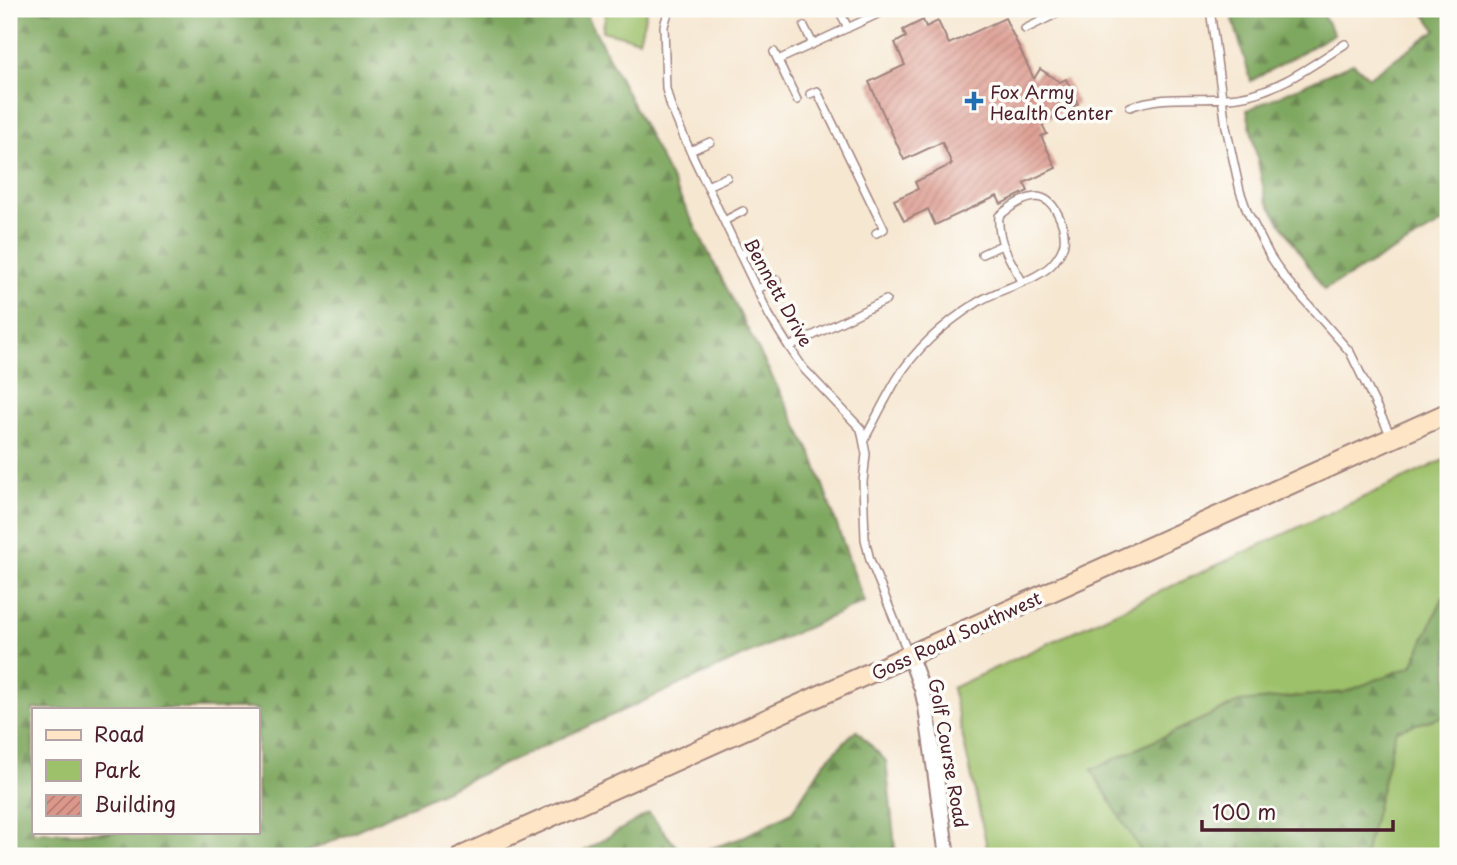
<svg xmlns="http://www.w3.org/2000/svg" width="1457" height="865" viewBox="0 0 1457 865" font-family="'Playpen Sans',sans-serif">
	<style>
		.green { fill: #9dc16b; stroke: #74704b; stroke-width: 2 }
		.forest { fill: url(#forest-firs); stroke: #646345; stroke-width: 2; fill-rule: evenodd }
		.building { fill: url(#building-hatch) }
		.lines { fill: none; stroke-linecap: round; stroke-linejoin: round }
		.lane-casing { stroke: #a0837e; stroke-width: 10 }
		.street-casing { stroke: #a0837e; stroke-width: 18 }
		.secondary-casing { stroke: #a0837e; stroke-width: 23 }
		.lane { stroke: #fff; stroke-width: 7 }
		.street { stroke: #fff; stroke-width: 14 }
		.secondary { stroke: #fde5c5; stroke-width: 19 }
		.poi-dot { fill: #1f6fb2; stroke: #fdfcf7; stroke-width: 2.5 }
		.labels { text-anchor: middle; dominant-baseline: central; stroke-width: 7; stroke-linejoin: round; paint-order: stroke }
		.poi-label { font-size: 18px; fill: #4a1f2b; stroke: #fdfcf7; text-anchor: start }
		.street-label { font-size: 18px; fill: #4a1f2b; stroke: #fdfcf7 }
	</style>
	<defs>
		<pattern id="forest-firs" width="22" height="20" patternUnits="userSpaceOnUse" patternTransform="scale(1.75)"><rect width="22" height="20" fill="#7ea75f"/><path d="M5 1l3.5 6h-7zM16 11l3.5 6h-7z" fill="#69874f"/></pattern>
		<pattern id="building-hatch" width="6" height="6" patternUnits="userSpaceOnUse" patternTransform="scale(1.75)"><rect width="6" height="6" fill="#dc978b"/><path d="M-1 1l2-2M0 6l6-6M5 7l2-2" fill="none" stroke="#b47b72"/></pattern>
	</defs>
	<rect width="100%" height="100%" fill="#fdfcf7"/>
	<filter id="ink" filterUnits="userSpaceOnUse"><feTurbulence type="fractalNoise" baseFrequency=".0143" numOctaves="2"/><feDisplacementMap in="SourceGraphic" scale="14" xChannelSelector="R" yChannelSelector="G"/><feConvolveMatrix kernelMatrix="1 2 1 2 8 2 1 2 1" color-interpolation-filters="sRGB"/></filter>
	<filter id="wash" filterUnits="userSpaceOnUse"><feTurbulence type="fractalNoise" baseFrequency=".00686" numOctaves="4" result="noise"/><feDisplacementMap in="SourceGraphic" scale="28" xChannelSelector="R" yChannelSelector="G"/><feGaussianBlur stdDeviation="1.57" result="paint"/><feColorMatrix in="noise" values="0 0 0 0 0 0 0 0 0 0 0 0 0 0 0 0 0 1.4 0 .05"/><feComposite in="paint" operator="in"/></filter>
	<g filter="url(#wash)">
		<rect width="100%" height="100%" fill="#f6e7d1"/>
		<!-- green -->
		<path class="green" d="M607,9H647L639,40L602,31Z
			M1448,458V856H989L952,688Z"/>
		<!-- forest -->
		<path class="forest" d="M9,9H584L813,457L864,602L299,856H9ZM257,709V832H33V709Z
			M1230,9H1322L1320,10L1334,34L1251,81Z
			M1421,9H1448V220L1324,290L1266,200L1247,110L1353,63L1369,77L1436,30Z
			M1443,597L1448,599V713L1441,717L1396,730L1365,856H1144L1091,770L1239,702L1345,692L1412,666Z
			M856,730L886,761L896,856H688L739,839L792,812L823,764Z
			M649,813L684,856H586L584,851Z"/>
		<g id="blocks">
			<!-- building -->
			<path class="building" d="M1005,18L1034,79L1040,69L1060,82L1066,79L1078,104L1041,122L1047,134L1041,136L1056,168L1024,183L1028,191L1001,204L997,196L935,225L928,209L904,221L894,200L918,189L915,182L952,164L942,142L904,160L869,82L905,65L895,43L906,37L903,30L923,20L926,27L938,21L949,44Z"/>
		</g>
	</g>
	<g filter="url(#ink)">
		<use href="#blocks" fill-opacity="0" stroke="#a0837e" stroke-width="2"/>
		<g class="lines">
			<defs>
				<path id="lane" d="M669,9L664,26L666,89L671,107L687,144L769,315L789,347L804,369L861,429L866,454L863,482L865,539L870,560L908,653
					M1210,9L1226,127L1240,191L1247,211L1270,256L1284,277L1350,352L1391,436
					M839,10L848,28
					M804,26L813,44
					M1025,29L1062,11
					M774,52L797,100
					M778,60L882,12
					M810,94L817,91L884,229L876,233
					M1130,107C1166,93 1202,102 1238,97C1278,91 1311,66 1345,44
					M690,151L710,142
					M707,186L727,177
					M724,221L743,211
					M982,254L1002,245
					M740,255L760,245
					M757,289L777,280
					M789,347L886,300
					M864,440C875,420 885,399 897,379C916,348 948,321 978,302C1000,288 1039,281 1054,262C1058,257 1063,250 1064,243C1066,227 1055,197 1036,197C1022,198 1009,208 999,216C997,241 1010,260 1022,281"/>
				<path id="street" d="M910,657L922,689L926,707L947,856"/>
				<path id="secondary" d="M463,856L1448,413"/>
			</defs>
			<!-- lane casing -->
			<use href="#lane" class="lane-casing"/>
			<!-- street casing -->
			<use href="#street" class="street-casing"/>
			<!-- secondary casing -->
			<use href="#secondary" class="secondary-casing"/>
			<!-- lane -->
			<use href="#lane" class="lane"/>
			<!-- street -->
			<use href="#street" class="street"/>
			<!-- secondary -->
			<use href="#secondary" class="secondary"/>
		</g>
	</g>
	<!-- markers -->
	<path class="poi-dot" d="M970.5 90.5h7v7h7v7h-7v7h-7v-7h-7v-7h7z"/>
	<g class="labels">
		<!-- poi labels -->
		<g class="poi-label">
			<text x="990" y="91">Fox Army<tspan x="990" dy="21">Health Center</tspan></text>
		</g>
		<!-- street labels -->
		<g class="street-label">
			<text transform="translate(779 292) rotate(61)">Bennett Drive</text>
			<text transform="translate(956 635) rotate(-25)">Goss Road Southwest</text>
			<text transform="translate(949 753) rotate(80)">Golf Course Road</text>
		</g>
	</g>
	<!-- margin -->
	<rect width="1457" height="865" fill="none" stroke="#fdfcf7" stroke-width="35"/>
	<!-- legend -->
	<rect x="32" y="708" width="228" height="126" fill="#fdfcf7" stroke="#b5a4a5" stroke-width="2"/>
	<rect x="46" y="730" width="35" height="10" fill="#fde5c5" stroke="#b5a4a5" stroke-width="2"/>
	<text x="94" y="742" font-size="21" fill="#4a1f2b">Road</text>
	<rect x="46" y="760" width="35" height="21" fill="#9dc16b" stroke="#b5a4a5" stroke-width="2"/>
	<text x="94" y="778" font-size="21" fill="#4a1f2b">Park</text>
	<rect x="46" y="795" width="35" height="21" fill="url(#building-hatch)" stroke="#b5a4a5" stroke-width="2"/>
	<text x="94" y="812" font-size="21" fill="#4a1f2b">Building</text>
	<!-- scale -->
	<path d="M1202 820v10h191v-10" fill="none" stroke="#4a1f2b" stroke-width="3.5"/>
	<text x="1212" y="820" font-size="21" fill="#4a1f2b" stroke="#fdfcf7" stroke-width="5" paint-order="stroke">100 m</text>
</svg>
